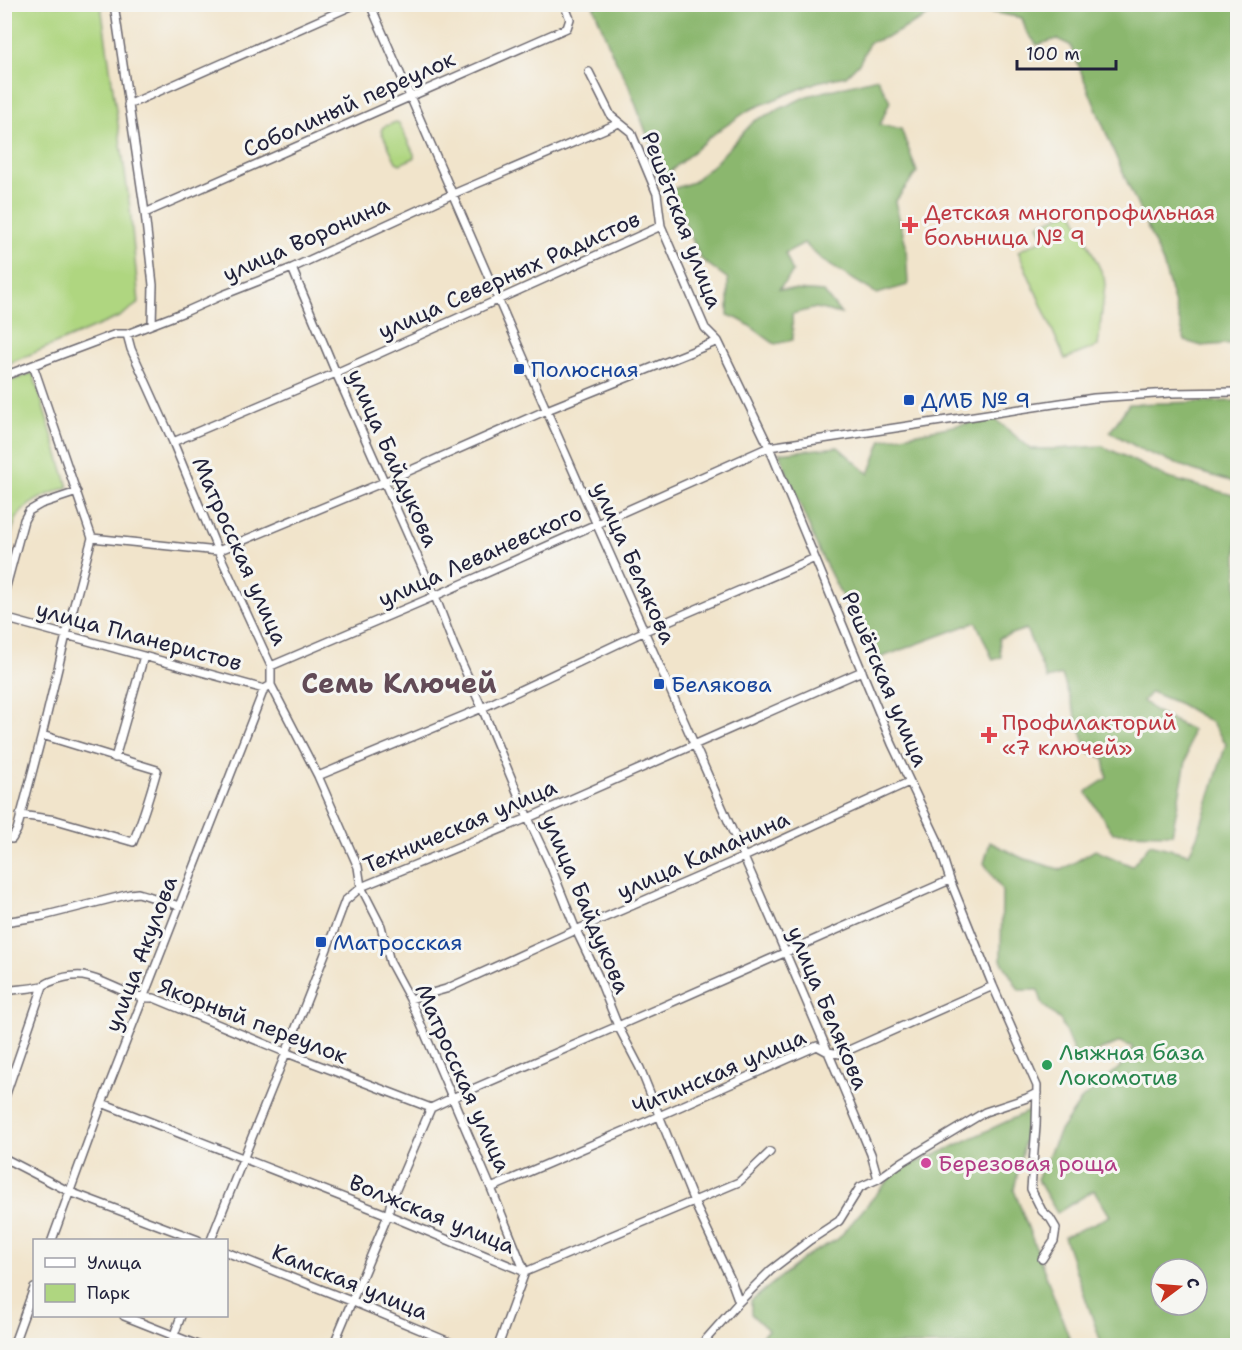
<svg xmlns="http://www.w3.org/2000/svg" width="1242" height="1350" viewBox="0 0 1242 1350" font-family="'Shantell Sans',sans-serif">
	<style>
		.green { fill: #afd680; stroke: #687c5e; stroke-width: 1.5 }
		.forest { fill: #8bb76e; stroke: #566c54; stroke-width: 1.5; fill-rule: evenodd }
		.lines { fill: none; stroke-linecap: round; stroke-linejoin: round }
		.minor-casing { stroke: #6a666d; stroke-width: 10 }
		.minor { stroke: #fff; stroke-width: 7 }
		.health-dot { fill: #e0444e; stroke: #f6f6f2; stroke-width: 2 }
		.transit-dot { fill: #1a4fb4; stroke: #f6f6f2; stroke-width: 2 }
		.leisure-dot { fill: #2e9e5b; stroke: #f6f6f2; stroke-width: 2 }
		.hotel-dot { fill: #d1479c; stroke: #f6f6f2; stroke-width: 2 }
		.labels { text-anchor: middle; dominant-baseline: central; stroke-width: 6; stroke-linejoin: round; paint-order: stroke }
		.street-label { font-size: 22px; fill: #22223b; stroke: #f6f6f2 }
		.health-label { font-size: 22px; fill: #be3a42; stroke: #f6f6f2; text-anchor: start }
		.transit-label { font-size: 22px; fill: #164399; stroke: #f6f6f2; text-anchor: start }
		.leisure-label { font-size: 22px; fill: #27864d; stroke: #f6f6f2; text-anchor: start }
		.hotel-label { font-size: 22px; fill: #b23c85; stroke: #f6f6f2; text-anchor: start }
		.district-label { font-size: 28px; font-weight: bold; fill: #624b57; stroke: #f6f6f2 }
	</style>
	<rect width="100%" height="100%" fill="#f6f6f2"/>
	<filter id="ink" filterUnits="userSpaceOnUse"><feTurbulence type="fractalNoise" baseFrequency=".0167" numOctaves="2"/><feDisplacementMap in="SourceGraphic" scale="12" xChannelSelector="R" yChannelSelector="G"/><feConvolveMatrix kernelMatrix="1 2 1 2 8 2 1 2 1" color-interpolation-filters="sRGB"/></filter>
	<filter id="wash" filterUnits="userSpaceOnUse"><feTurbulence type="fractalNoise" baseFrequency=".008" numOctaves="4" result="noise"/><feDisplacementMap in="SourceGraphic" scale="24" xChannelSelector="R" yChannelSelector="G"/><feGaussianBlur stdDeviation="1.35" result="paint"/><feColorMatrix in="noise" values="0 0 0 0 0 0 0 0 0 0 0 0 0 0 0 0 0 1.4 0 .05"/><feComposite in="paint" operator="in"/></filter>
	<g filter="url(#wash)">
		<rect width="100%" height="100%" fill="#f1e4cb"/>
		<!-- green -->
		<path class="green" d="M5,4L101,5L130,208L139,303L119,317L5,365Z
			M396,122L399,123L414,154V158L400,164L396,162L381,131L383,127Z
			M1072,210L1104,277L1105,285L1098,346L1065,359L1018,251L1044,239L1038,225Z
			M33,373L68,487C50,494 28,500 17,518C12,526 7,553 5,564V383Z"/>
		<!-- forest -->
		<path class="forest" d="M593,5H948L890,36L869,43L860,62L846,76L817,82L749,110L711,136L665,176L652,148L628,84L612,53Z
			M954,5H1237V343L1202,346L1185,341L1163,263L1116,157L1070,45L1057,39L1037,45L1026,31L1022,18Z
			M877,78L890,101L880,125L901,129L917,172L895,202L906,245L908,285L877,294L823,261L804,243L785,253L793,272L779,289L824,292L841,314L816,308L792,314L793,340L775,344C760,334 745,320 728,315V279L701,259L670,190L693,182L715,163L754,121L807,96Z
			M1237,401V483L1193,470L1144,451L1110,432L1129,404Z
			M994,418L1031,449H1056L1102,446L1122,455L1168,478L1237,496V1345H1102L1064,1237L1110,1216L1094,1190L1057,1213L1037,1179L1060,1131L1082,1099L1119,1068L1133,1047L1120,1042L1077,1060L1061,1021L1043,1005L1038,990H1019L1001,960L1002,890L984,863L990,842L1022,858L1062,870L1095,850L1132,866L1150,844L1189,854L1198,834L1226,744L1211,722L1180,704L1151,692L1143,701L1155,711L1192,730L1172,834L1113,833L1086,792L1107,778L1104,758L1088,752L1062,675L1047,679L1026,629L999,638L1001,657L993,660L976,622L874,660L819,551L779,453L838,447L869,474L882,440ZM1161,1269H1197V1305H1161Z
			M1031,1110L1014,1190L1072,1345H767L760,1338L768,1330L751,1314V1301L808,1255L838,1239L897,1170L946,1150Z"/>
	</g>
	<g filter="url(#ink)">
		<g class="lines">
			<defs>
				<path id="minor" d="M114,4L145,213L153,285L152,324
					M370,4C446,178 520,352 597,525C690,734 783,943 871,1154L878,1179
					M589,72L611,116L631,132L657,194L661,226L705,328L718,341L769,447L892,744L937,839L950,880L993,986L1037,1086L1036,1126L1031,1189L1042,1211L1050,1218L1056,1228L1054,1241L1042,1259
					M128,105L356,4
					M145,213L567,28L570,19L564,4
					M292,268L336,373L435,596L454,646L482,708L528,818L551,867L576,930L598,976L618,1026L640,1068L694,1202L731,1280L739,1302L700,1346
					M127,334L131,349L173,442L218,551L271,666V685L318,776L358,867L361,887L381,926L390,962L410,999L491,1188L525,1272L498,1346
					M4,376L116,334H127L187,311L223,295L292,268L453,194L619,123
					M173,442L336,373L661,226
					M92,538L218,551L384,482L547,410L718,341
					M4,594L24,520L29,511L41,504L77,492
					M4,618L264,689
					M271,666L435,596L769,447L1094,398L1170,393L1238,392
					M115,758L144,656
					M318,776L482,708L645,631L815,558
					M20,815L56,820L133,842C143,818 150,795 157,770L42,735
					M4,838L12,839L17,830L42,735L66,635L92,538L33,365
					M4,922L43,916L130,894L138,893L145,895L179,906
					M4,991C17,989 30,989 42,986C46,985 47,983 50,982C60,978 73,975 83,976C108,980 129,999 154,998L287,1053L431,1108L452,1098L618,1026L950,880
					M410,999L446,989L576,930L744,857L909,782
					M4,1100L43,986
					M102,1103L388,1215L525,1272L739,1182L770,1152
					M4,1158L70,1192L198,1240
					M491,1188L659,1116L817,1046L828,1052L840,1054L993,986
					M52,1240L102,1103L264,689L271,685
					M211,1240C255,1127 303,1015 345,901L361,887L528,818L862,671
					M226,1252L351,1301L459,1346
					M739,1302L771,1270L810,1240L839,1221L860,1187L878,1179L902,1162L985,1112L1027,1098L1037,1093
					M124,1316L200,1346
					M13,1346L34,1288
					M170,1346L181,1316
					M333,1346L388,1215L391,1201L431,1108"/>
			</defs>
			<!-- minor casing -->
			<use href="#minor" class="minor-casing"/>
			<!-- minor -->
			<use href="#minor" class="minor"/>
		</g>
	</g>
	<!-- markers -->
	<g class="health-dot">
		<path d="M907 216h6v6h6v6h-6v6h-6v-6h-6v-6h6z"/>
		<path d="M986 726h6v6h6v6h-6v6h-6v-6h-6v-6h6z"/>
	</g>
	<g class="transit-dot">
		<rect x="513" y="363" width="12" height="12" rx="3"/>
		<rect x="903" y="394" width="12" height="12" rx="3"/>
		<rect x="653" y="678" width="12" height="12" rx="3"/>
		<rect x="315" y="936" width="12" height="12" rx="3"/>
	</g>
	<circle class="leisure-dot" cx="1047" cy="1065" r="6"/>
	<circle class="hotel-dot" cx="926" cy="1163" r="6"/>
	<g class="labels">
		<!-- street labels -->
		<g class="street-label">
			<text transform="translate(349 104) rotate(-24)">Соболиный переулок</text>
			<text transform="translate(682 220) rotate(69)">Решётская улица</text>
			<text transform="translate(306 239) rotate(-24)">улица Воронина</text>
			<text transform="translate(509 275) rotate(-24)">улица Северных Радистов</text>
			<text transform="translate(393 458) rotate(66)">улица Байдукова</text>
			<text transform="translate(240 551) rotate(66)">Матросская улица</text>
			<text transform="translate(480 556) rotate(-24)">улица Леваневского</text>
			<text transform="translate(634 563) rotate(66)">улица Белякова</text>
			<text transform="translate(139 636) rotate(15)">улица Планеристов</text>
			<text transform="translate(885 679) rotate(67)">Решётская улица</text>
			<text transform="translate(460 826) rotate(-23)">Техническая улица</text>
			<text transform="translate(703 855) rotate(-24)">улица Каманина</text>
			<text transform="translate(586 904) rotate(67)">улица Байдукова</text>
			<text transform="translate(141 954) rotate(-69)">улица Акулова</text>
			<text transform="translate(828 1008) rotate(67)">улица Белякова</text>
			<text transform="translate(253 1021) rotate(21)">Якорный переулок</text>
			<text transform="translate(719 1072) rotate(-23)">Читинская улица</text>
			<text transform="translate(463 1078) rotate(66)">Матросская улица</text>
			<text transform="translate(432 1214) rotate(22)">Волжская улица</text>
			<text transform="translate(350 1282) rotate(22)">Камская улица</text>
		</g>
		<!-- health labels -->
		<g class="health-label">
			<text x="924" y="212">Детская многопрофильная<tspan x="924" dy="25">больница № 9</tspan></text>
			<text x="1002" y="722">Профилакторий<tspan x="1002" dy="25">«7 ключей»</tspan></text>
		</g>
		<!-- transit labels -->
		<g class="transit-label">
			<text x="531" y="369">Полюсная</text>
			<text x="921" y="400">ДМБ № 9</text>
			<text x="671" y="684">Белякова</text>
			<text x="333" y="942">Матросская</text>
		</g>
		<!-- leisure labels -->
		<g class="leisure-label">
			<text x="1059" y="1052">Лыжная база<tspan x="1059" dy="25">Локомотив</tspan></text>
		</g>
		<!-- hotel labels -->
		<g class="hotel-label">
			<text x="938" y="1163">Березовая роща</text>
		</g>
		<!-- district labels -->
		<g class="district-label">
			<text x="399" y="683">Семь Ключей</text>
		</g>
	</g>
	<!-- margin -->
	<rect width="1242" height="1350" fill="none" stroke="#f6f6f2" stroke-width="24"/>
	<!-- legend -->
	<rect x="33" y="1239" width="195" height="78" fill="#f6f6f2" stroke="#a1a1a9" stroke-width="1.5"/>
	<rect x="45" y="1258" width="30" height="9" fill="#ffffff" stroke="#a1a1a9" stroke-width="1.5"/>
	<text x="87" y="1269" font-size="18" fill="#22223b">Улица</text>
	<rect x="45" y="1284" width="30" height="18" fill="#afd680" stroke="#a1a1a9" stroke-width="1.5"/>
	<text x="87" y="1299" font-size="18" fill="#22223b">Парк</text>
	<!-- north arrow -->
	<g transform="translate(1179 1287) rotate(74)"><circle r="28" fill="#f6f6f2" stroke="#a1a1a9" stroke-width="1.5"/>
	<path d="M0-4.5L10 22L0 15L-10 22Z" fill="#c8321e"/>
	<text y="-9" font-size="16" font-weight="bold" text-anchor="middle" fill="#22223b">С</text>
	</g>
	<!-- scale -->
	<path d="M1017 60v9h99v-9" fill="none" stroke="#22223b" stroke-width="3"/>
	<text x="1026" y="60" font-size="18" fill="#22223b" stroke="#f6f6f2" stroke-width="4.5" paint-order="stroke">100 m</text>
</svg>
